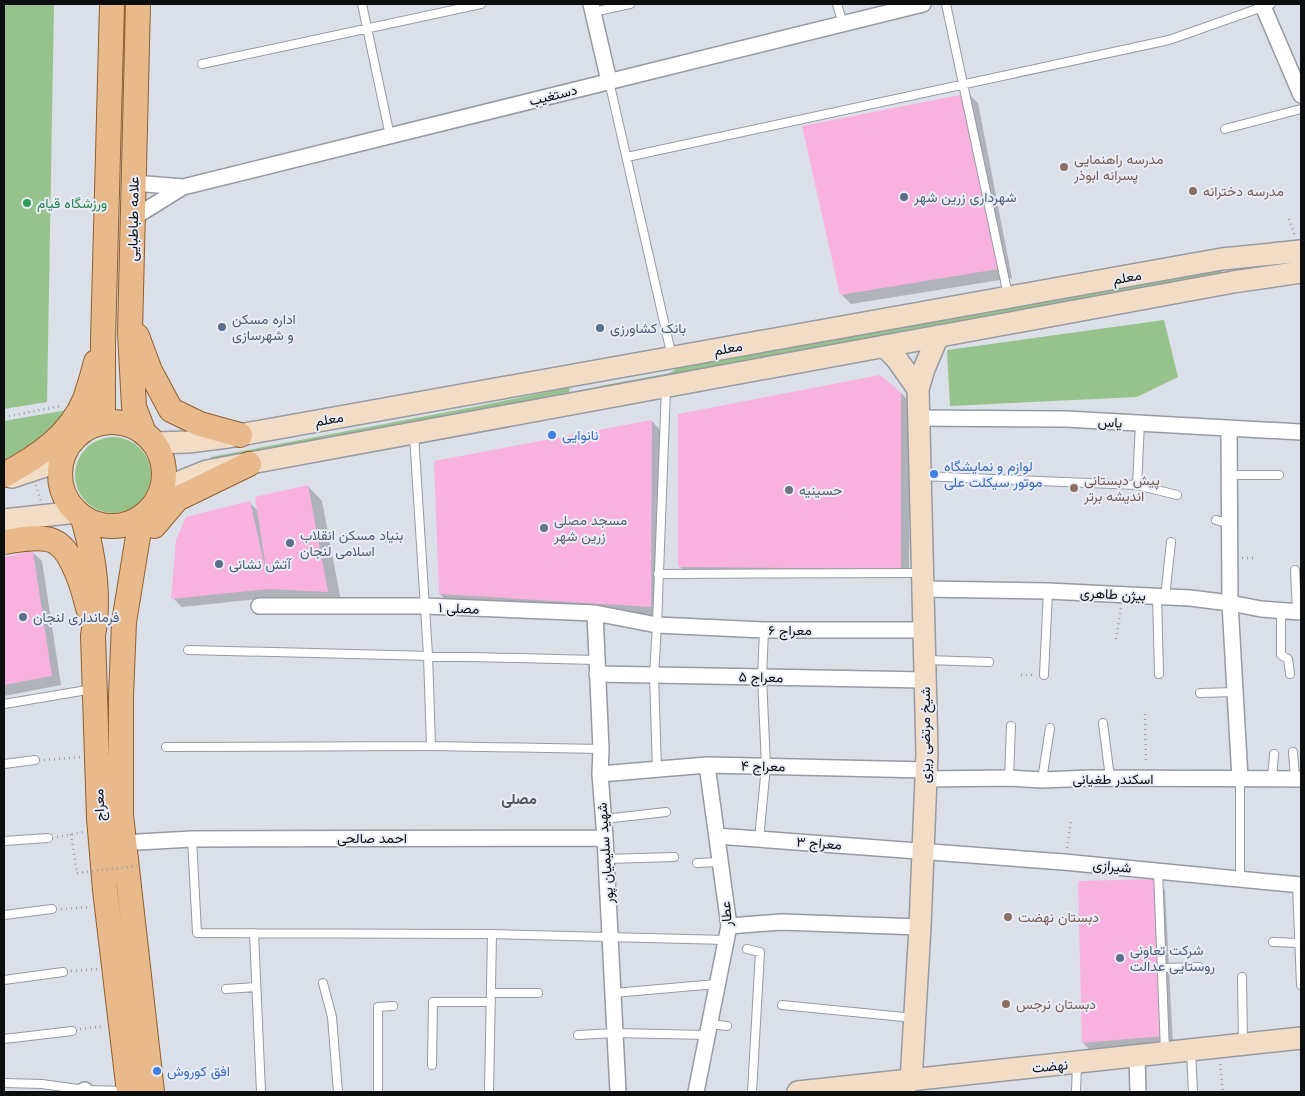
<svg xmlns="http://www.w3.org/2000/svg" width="1305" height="1096" viewBox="0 0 1305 1096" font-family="Helvetica,Vazirmatn,sans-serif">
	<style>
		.green { fill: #96c38b }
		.shadow { fill: #0003 }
		.building { fill: #f9b2df }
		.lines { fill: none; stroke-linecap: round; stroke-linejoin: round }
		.lane-casing { stroke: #969aa2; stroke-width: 10 }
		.street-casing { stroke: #969aa2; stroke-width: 18 }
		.secondary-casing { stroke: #969aa2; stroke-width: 24 }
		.primary-casing { stroke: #915f2e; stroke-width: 26 }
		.path { stroke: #9a9ea5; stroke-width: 2.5; stroke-dasharray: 1 4; stroke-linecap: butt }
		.lane { stroke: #fff; stroke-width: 8 }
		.street { stroke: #fff; stroke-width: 15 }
		.secondary { stroke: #f3dcc5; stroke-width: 21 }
		.primary { stroke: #e8b98b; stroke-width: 24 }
		.path-bridge { stroke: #9a9ea5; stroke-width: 2.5; stroke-dasharray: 1 4; stroke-linecap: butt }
		.education-dot { fill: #8d6e63; stroke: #e9ecf6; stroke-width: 2 }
		.service-dot { fill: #5c6f8a; stroke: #e9ecf6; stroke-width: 2 }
		.leisure-dot { fill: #2e9e5b; stroke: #e9ecf6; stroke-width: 2 }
		.shop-dot { fill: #3f7fe0; stroke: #e9ecf6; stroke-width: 2 }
		.worship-dot { fill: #6b7280; stroke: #e9ecf6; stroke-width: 2 }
		.labels { text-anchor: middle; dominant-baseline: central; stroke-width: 4; stroke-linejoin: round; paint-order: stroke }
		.street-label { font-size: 14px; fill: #0c0e10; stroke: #e9ecf6 }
		.education-label { font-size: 14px; fill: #785e54; stroke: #e9ecf6; text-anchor: start }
		.service-label { font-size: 14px; fill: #4e5e75; stroke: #e9ecf6; text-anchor: start }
		.leisure-label { font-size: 14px; fill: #27864d; stroke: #e9ecf6; text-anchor: start }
		.shop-label { font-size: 14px; fill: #366cbe; stroke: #e9ecf6; text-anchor: start }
		.worship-label { font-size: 14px; fill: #5b616d; stroke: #e9ecf6; text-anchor: start }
		.neighbourhood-label { font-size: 15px; font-weight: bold; fill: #52555d; stroke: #e9ecf6 }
	</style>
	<rect width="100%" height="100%" fill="#dbdfe8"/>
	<!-- green -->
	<path class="green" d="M4,4H54L47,402L4,409Z
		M1222,266V274L601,391L600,386L670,373L680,366Z
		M1164,320L1178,377L1137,397L950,406L947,350Z
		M570,387L569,392L512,403L489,413L212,467L211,457L479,406Z
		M68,410L37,441L4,460V421Z
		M75 475a38 38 0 1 1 76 0a38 38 0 1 1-76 0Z"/>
	<!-- shadow -->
	<path class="shadow" d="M969,94L978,103L1012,278L851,304L841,294Z
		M900,392L910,402L909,578L689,575L679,566Z
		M652,421L661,431L660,616L449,603L440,594L436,462Z
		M308,486L322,501L342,606L284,602L279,597L182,607L173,598L250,503L258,511Z
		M32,552L42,561L61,685L4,696V559Z
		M1156,881L1165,890L1173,1045L1092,1052L1083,1043Z"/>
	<!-- building -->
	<path class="building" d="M970,93L1004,268L840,295L802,126Z
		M880,375L901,392V569L678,567V414Z
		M652,420L651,607L439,594L434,461Z
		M308,485L328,592L269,589L171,599L176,540L186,517L250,501L268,581L255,497Z
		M33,551L52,676L4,685V557Z
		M1156,879L1164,1036L1082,1043L1078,881Z"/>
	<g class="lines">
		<defs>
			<path id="lane" d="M362,4L390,136
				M837,4L843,24
				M946,4L1008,295
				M593,12L630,4
				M202,64L481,4
				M609,81L672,357
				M1225,129L1301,109
				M627,157L1169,40L1271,4
				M414,435L428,655L431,746
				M1229,475H1279
				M920,476L1137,485L1177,495
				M1137,485L1140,423
				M1216,520L1230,524
				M1295,570L1297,611
				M658,574L920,573
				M1157,596L1159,674
				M1165,597L1171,542
				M1281,610V655L1288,659L1290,674
				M188,650L596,660
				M926,660L989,662
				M1044,675L1048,591
				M1200,693L1235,692
				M4,704L93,689
				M1103,723L1110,778
				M166,747L431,746L601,749
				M1293,752L1295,779
				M4,764L35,760
				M657,769L654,675L657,625L666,388
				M1009,778L1011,726
				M1272,779L1274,754
				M1042,780L1050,728
				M604,819L666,812
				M192,839L197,933L492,934L726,940
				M759,839L766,766L762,677L764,630
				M4,841L48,838
				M606,859L674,857
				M697,863L720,862
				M1158,871L1165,1051
				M1240,879V779
				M1297,884L1301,985
				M4,915L52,909
				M254,933L261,1092
				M1273,942L1300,943
				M747,949L760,952L752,1092
				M1162,968L1199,967
				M1242,977L1243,1043
				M4,980L63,972
				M323,983L332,1017L338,1092
				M226,989L256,987
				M491,993H538
				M613,993L717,984
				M782,1005L914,1018
				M709,1024L727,1026
				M578,1035L615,1033L707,1035
				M4,1039L72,1031
				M1191,1050L1193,1092
				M432,1065L433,1002H491
				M4,1083L42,1084L85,1090L126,1091
				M378,1092V1007L393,1006
				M489,1092L492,934
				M1076,1092L1077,1063"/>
			<path id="street" d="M591,4L609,81
				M1262,4L1301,95
				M134,183L183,187
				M133,218L183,187L923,4
				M918,418L1066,419L1301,432
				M1229,428L1230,603L1240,779
				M923,589L1048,591L1190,598L1230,603L1261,609L1301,612
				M259,606H425L595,613L657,625L764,630H924
				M595,613L601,749L600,774L605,838L618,1092
				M597,674L925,680
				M600,774L707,765L926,770
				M926,779L1009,778L1042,780L1091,778L1301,779
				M717,836L1064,862L1301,885
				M138,842L192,839L605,838
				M729,926L781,922L920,927
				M1137,1056L1138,1092
				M81,1092L85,1090
				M696,1092L729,926L707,765"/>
			<path id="secondary" d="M884,346L896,358L918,389L924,369L938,336
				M154,443L188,442L228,437L1222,259L1301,251
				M12,477L51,464L68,447
				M162,489L207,471L1233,282L1301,272
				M4,520L77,512
				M911,1081L920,927L927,753L918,389
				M798,1092L1301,1038"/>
			<path id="primary" d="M138,4L130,333L134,407L144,433
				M137,336L150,371L171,410L200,424L240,435
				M60 474a52 52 0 1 1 104 0a52 52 0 1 1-104 0Z
				M103,423V341L112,4
				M4,475C37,457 70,436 85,399C89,387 93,374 96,362
				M83,518C94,556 100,596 93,636L99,818L105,890L129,1092
				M141,518L124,622L121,696V815L152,1092
				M154,526L177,499L249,464
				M4,542C18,540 44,534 57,543C73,553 84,591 88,608"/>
		</defs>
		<!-- lane casing -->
		<use href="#lane" class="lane-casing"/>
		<!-- street casing -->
		<use href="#street" class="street-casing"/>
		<!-- secondary casing -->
		<use href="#secondary" class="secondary-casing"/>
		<!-- primary casing -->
		<use href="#primary" class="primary-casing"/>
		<!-- path -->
		<path class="path" d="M1289,219L1295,236
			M4,417L61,406
			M36,485L41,501
			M1242,558H1253
			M1116,639L1121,608
			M1021,675H1035
			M1145,714L1146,764
			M44,760L81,757
			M71,834L77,873
			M57,837L84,832
			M1067,848L1071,820
			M61,909L91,907
			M71,971L98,969
			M80,1029L105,1026
			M1220,1064L1223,1092"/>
		<!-- lane -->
		<use href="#lane" class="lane"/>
		<!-- street -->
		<use href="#street" class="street"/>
		<!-- secondary -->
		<use href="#secondary" class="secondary"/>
		<!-- primary -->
		<use href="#primary" class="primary"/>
		<!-- path-bridge -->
		<path class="path-bridge" d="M77,873L137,866"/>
	</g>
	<!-- markers -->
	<g class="education-dot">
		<circle cx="1064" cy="167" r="5"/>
		<circle cx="1193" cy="191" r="5"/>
		<circle cx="1074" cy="488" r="5"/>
		<circle cx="1008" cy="917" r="5"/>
		<circle cx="1006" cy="1004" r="5"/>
	</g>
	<g class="service-dot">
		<circle cx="904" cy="197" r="5"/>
		<circle cx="222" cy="327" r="5"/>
		<circle cx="600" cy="328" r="5"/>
		<circle cx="290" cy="543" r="5"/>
		<circle cx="219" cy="564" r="5"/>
		<circle cx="23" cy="617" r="5"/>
		<circle cx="1120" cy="958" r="5"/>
	</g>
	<circle class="leisure-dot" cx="27" cy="203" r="5"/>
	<g class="shop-dot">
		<circle cx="552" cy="435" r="5"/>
		<circle cx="934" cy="474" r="5"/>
		<circle cx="157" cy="1071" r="5"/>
	</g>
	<g class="worship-dot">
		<circle cx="789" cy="490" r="5"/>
		<circle cx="544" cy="528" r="5"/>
	</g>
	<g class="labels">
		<!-- street labels -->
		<g class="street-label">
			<text transform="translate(553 95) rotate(-14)">دستغیب</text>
			<text transform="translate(133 219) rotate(-89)">علامه طباطبایی</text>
			<text transform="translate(1127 277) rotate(-10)">معلم</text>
			<text transform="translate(728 348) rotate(-10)">معلم</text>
			<text transform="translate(329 419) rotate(-10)">معلم</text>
			<text transform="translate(1110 422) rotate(3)">یاس</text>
			<text transform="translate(1113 594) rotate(3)">بیژن طاهری</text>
			<text transform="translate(459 608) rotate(2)">مصلی ۱</text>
			<text x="790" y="630">معراج ۶</text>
			<text transform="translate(761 677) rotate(1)">معراج ۵</text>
			<text transform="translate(925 735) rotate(-90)">شیخ مرتضی ریزی</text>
			<text transform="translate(763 766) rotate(1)">معراج ۴</text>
			<text x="1113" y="779">اسکندر طغیانی</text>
			<text transform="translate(99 805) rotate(-93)">معراج</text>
			<text x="372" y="838">احمد صالحی</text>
			<text transform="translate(819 843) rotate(4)">معراج ۳</text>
			<text transform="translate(605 853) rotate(-94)">شهید سلیمیان پور</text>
			<text transform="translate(1112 866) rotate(5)">شیرازی</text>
			<text transform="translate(726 914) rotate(-94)">عطار</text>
			<text transform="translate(1050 1066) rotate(-6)">نهضت</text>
		</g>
		<!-- education labels -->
		<g class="education-label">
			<text x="1074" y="159">مدرسه راهنمایی<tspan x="1074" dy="16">پسرانه ابوذر</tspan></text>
			<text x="1203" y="191">مدرسه دخترانه</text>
			<text x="1084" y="480">پیش دبستانی<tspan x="1084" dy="16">اندیشه برتر</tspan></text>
			<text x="1018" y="917">دبستان نهضت</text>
			<text x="1016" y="1004">دبستان نرجس</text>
		</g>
		<!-- service labels -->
		<g class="service-label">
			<text x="914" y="197">شهرداری زرین شهر</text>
			<text x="232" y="319">اداره مسکن<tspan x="232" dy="16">و شهرسازی</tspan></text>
			<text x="610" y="328">بانک کشاورزی</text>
			<text x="300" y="535">بنیاد مسکن انقلاب<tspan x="300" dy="16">اسلامی لنجان</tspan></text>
			<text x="229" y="564">آتش نشانی</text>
			<text x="33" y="617">فرمانداری لنجان</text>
			<text x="1130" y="950">شرکت تعاونی<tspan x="1130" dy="16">روستایی عدالت</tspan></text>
		</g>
		<!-- leisure labels -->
		<g class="leisure-label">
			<text x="37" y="203">ورزشگاه قیام</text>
		</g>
		<!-- shop labels -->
		<g class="shop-label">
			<text x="562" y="435">نانوایی</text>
			<text x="944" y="466">لوازم و نمایشگاه<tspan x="944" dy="16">موتور سیکلت علی</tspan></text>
			<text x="167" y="1071">افق کوروش</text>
		</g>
		<!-- worship labels -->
		<g class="worship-label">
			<text x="799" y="490">حسینیه</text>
			<text x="554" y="520">مسجد مصلی<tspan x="554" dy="16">زرین شهر</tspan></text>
		</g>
		<!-- neighbourhood labels -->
		<g class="neighbourhood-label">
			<text x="519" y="798">مصلی</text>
		</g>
	</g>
	<!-- border -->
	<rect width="1305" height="1096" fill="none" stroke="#0c0e10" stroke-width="10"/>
</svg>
